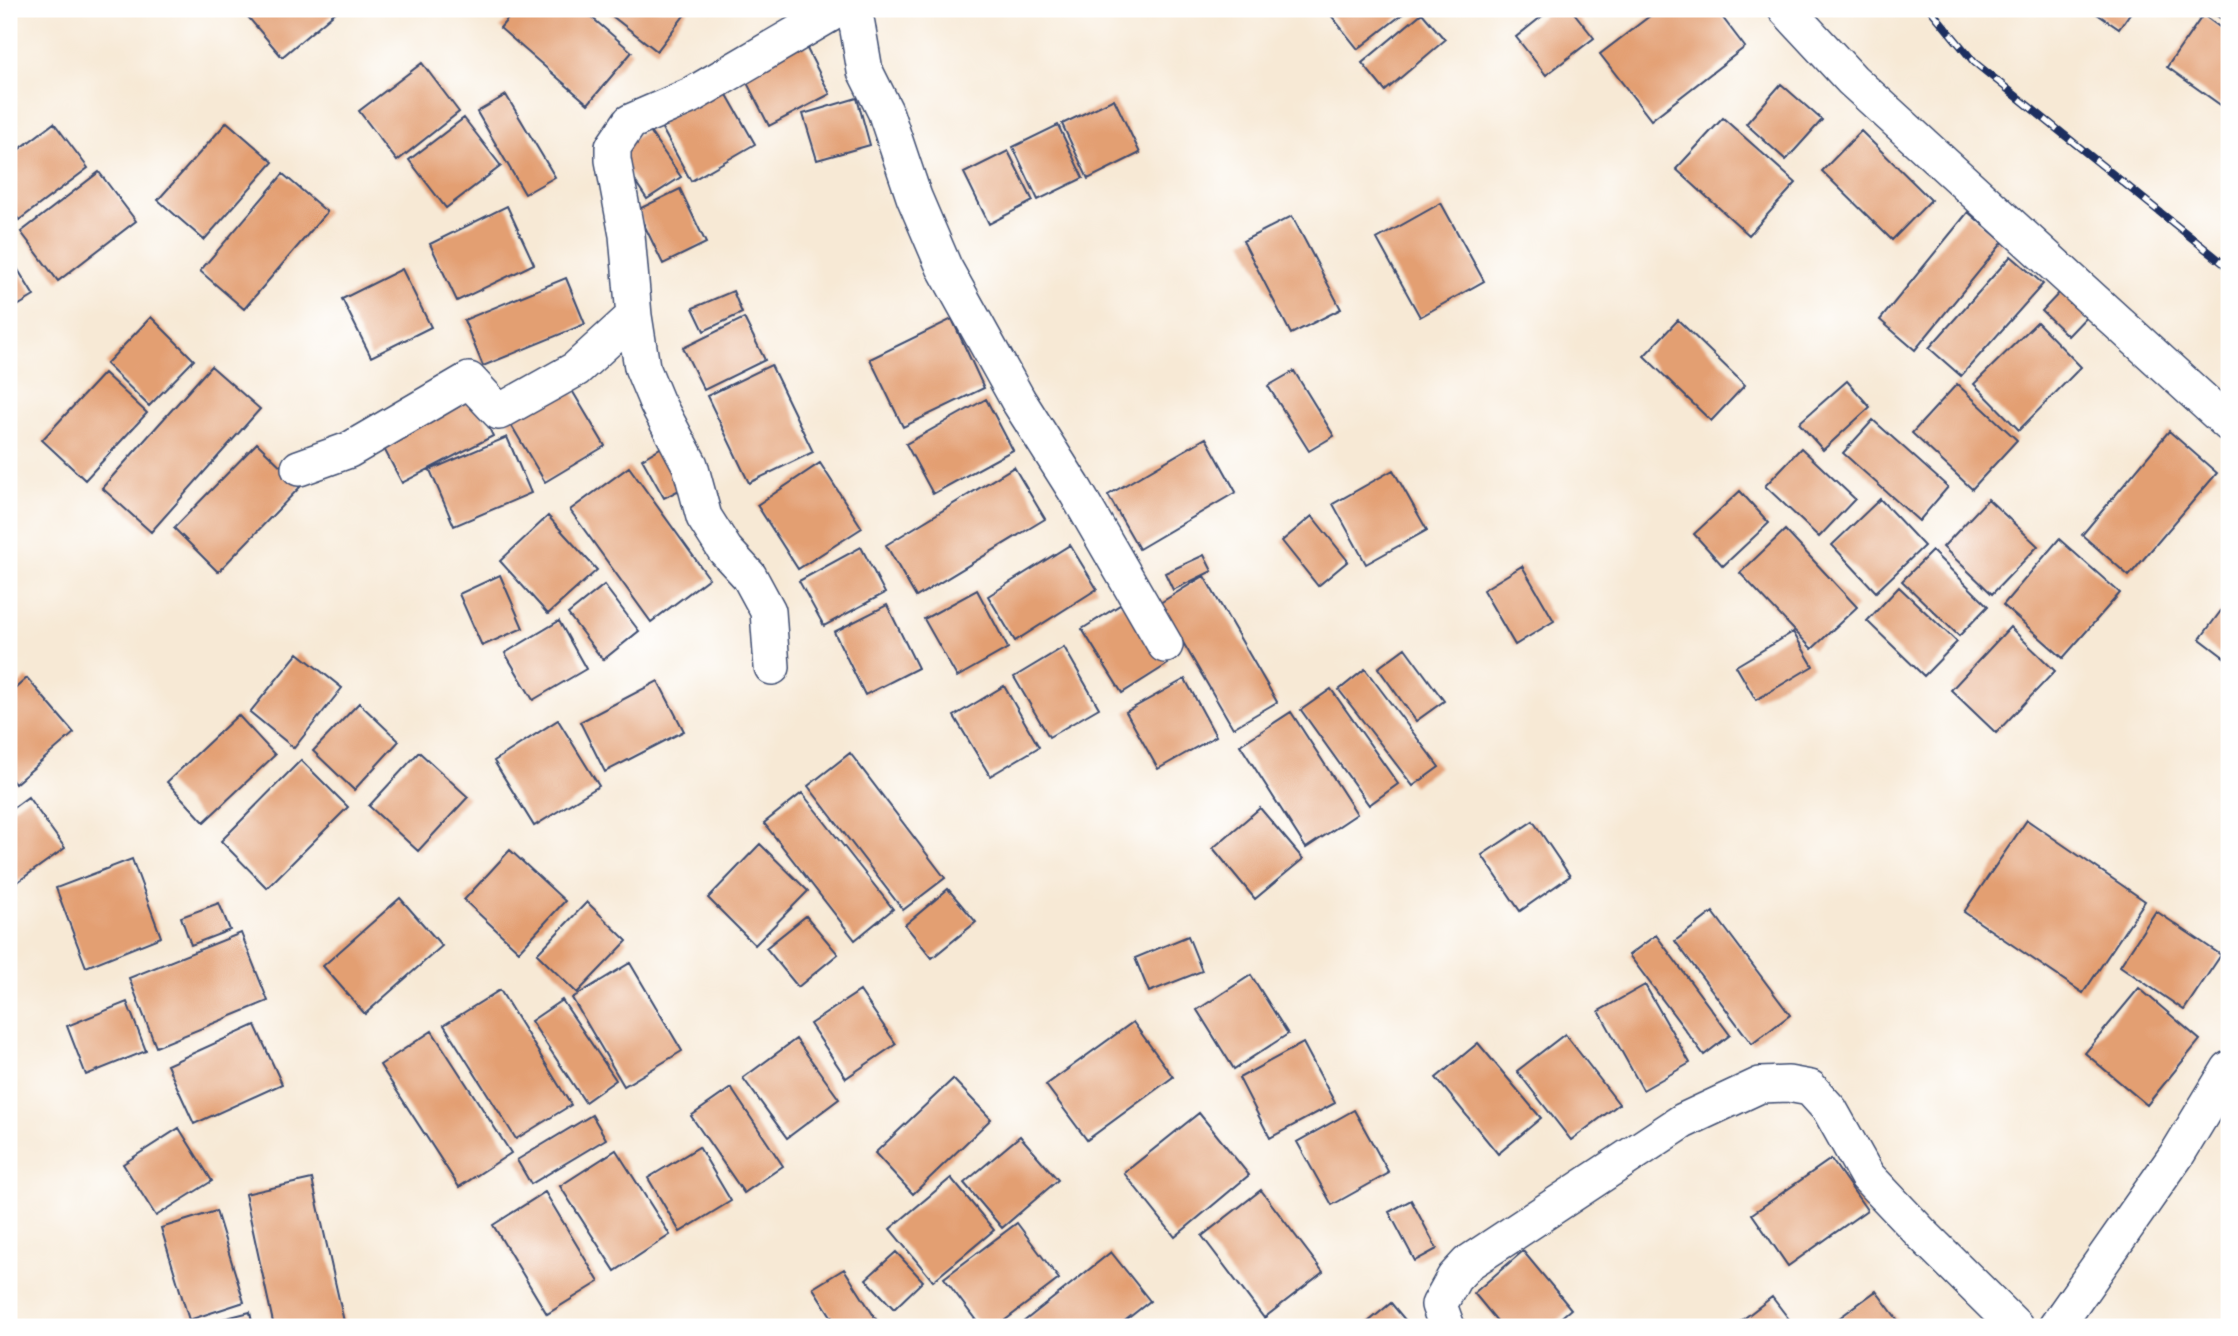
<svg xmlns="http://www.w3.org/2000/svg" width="2238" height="1336" viewBox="0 0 2238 1336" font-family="Dekko,sans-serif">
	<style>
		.building { fill: #e39f72 }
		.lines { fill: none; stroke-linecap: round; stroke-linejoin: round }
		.street-casing { stroke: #3c4b70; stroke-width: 38 }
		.street { stroke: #fff; stroke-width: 35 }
		.rail-casing { stroke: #1b2f5e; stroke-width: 8 }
		.rail { stroke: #fff; stroke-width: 5; stroke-dasharray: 16; stroke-linecap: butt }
	</style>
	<rect width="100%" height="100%" fill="#fff"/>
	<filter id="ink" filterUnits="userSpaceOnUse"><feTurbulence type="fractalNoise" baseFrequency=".0143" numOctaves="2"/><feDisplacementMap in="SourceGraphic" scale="14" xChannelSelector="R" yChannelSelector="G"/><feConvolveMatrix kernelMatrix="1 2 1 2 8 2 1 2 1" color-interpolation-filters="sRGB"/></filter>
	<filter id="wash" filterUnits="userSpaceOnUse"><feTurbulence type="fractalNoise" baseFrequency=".00686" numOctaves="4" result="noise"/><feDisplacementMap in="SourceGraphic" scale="28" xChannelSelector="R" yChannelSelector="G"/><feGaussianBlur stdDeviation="1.57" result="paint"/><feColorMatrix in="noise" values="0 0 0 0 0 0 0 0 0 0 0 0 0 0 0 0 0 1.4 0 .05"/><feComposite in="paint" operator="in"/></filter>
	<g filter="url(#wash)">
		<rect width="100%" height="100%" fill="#f7e9d5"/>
		<g id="blocks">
			<!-- building -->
			<path class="building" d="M246,9H339L282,57L243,11Z
				M516,9H582L632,52L588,104L500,28Z
				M603,9H689L657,51Z
				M1326,9H1409L1358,49Z
				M1551,9H1571L1594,38L1546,75L1516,37Z
				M1659,9H1716L1745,47L1651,120L1600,54Z
				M2090,9H2133L2119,29Z
				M2207,9H2229V24Z
				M1422,13L1445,40L1385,91L1362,63Z
				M2203,15L2229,34V111L2167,67Z
				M801,37L830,94L769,126L740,69Z
				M422,63L459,112L397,161L359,111Z
				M1781,84L1822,120L1786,160L1746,124Z
				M722,86L755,144L691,181L659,123Z
				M506,95L555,177L525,194L477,112Z
				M857,98L870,145L817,160L803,114Z
				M1114,99L1140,153L1088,179L1062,124Z
				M464,118L501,166L446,208L409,160Z
				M1723,118L1796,183L1749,235L1676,169Z
				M227,122L273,162L204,240L158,200Z
				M54,123L88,168L19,220L9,206V157Z
				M1058,125L1083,178L1038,200L1013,147Z
				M648,129L681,177L647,199L615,151Z
				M1861,131L1931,200L1892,240L1822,171Z
				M1008,151L1033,201L989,224L964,173Z
				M99,172L136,221L58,281L21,232Z
				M283,174L327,212L244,309L200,271Z
				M680,189L706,243L663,264L637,210Z
				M1441,203L1484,281L1420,317L1377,239Z
				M507,206L534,264L457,301L430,244Z
				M1968,212L2003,242L1915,350L1880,320Z
				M1292,216L1341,309L1291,334L1243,241Z
				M9,255L34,296L9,311Z
				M2011,256L2043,284L1961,376L1929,348Z
				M402,269L431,327L371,357L342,299Z
				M566,278L585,324L483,366L464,320Z
				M2063,289L2090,313L2068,336L2042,311Z
				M733,291L742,313L704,331L693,308Z
				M151,317L194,360L149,406L106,364Z
				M744,318L765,360L704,390L683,348Z
				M952,319L984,388L903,427L870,359Z
				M1678,320L1745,385L1711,421L1644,356Z
				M2037,322L2081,367L2019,430L1974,384Z
				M771,365L813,452L749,483L707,396Z
				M211,366L260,409L151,532L102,488Z
				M1294,371L1334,436L1309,451L1268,386Z
				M104,373L147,413L85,480L42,440Z
				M1847,381L1870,407L1823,450L1799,423Z
				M567,382L605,446L545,482L507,418Z
				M1957,384L2017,440L1972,489L1912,433Z
				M472,394L493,436L402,483L380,441Z
				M986,399L1013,450L933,494L906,444Z
				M1873,420L1948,487L1919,521L1843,453Z
				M2169,431L2217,473L2129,576L2082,535Z
				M507,437L531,493L454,526L430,470Z
				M1206,438L1236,492L1139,549L1108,495Z
				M257,443L301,486L218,572L174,528Z
				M662,447L685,487L664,498L642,459Z
				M1801,448L1855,499L1819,537L1765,486Z
				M820,463L862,528L798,569L757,505Z
				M629,467L709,578L651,622L570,510Z
				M1014,467L1045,519L916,597L886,545Z
				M1393,470L1427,530L1366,564L1333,504Z
				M1740,491L1769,523L1723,566L1694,534Z
				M1880,499L1924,546L1876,592L1832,545Z
				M1988,499L2038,546L1992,594L1943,547Z
				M548,516L597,570L548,614L500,561Z
				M1312,516L1348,561L1318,586L1282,541Z
				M1785,530L1857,607L1812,649L1740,573Z
				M2059,539L2120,593L2063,658L2003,605Z
				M1070,545L1097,589L1015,641L988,596Z
				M861,547L885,593L824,626L799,581Z
				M1932,551L1988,606L1959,636L1902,581Z
				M1204,555L1212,571L1173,590L1165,573Z
				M1522,566L1554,621L1515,645L1483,590Z
				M500,575L523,628L482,646L459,594Z
				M1204,576L1277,702L1233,728L1160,603Z
				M604,585L639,631L603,660L568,614Z
				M1899,587L1957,642L1924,676L1867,621Z
				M977,590L1008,648L957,677L924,619Z
				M1128,600L1168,664L1122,693L1082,629Z
				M2229,600V661L2200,639Z
				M887,605L918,668L865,695L834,632Z
				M559,621L586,669L533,700L505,653Z
				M2010,627L2055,671L1996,733L1951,690Z
				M1793,632L1813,666L1756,700L1736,666Z
				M1064,647L1099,708L1049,737L1014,677Z
				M1405,648L1444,701L1416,721L1378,668Z
				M298,653L342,688L294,748L250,712Z
				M1365,669L1439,767L1413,786L1339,690Z
				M27,678L74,733L15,784L9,777V694Z
				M1185,679L1216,736L1158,769L1126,712Z
				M658,681L684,731L605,772L580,722Z
				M1004,686L1039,747L990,776L954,716Z
				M1331,689L1398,784L1369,805L1301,710Z
				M359,703L399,741L354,790L313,751Z
				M1291,712L1357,814L1306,848L1240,745Z
				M238,715L275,755L204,822L167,782Z
				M558,720L599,786L534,826L494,761Z
				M419,752L468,797L418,851L369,806Z
				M850,753L945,878L903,910L808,786Z
				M301,760L348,807L267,888L221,841Z
				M802,793L893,909L855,940L764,823Z
				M28,797L65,848L9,888V811Z
				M1260,808L1303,859L1255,899L1213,848Z
				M2027,820L2145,901L2083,993L1964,912Z
				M1533,821L1570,876L1520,911L1482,855Z
				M760,844L808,891L755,945L708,898Z
				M510,850L565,901L519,951L464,900Z
				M132,859L161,937L86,967L56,888Z
				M948,889L976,922L932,958L905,925Z
				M400,898L442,946L365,1014L323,966Z
				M587,902L627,941L577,993L537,954Z
				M219,903L230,930L191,945L181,917Z
				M2156,911L2221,955L2184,1010L2120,966Z
				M1713,912L1790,1015L1752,1044L1675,941Z
				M806,916L838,954L798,987L766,948Z
				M241,933L268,1001L156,1047L129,978Z
				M1656,935L1730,1035L1704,1055L1629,955Z
				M1188,936L1202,971L1149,992L1135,958Z
				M630,963L682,1051L624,1086L572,998Z
				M1251,975L1288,1034L1234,1069L1197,1010Z
				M1645,985L1690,1063L1643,1090L1599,1011Z
				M2139,988L2200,1040L2147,1105L2085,1053Z
				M500,990L571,1105L516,1139L444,1025Z
				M860,991L896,1044L846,1078L810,1024Z
				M562,1000L616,1080L585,1102L531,1021Z
				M127,1002L146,1051L86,1075L67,1026Z
				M1133,1022L1173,1077L1087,1140L1046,1085Z
				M255,1025L282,1084L194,1124L167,1065Z
				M432,1031L511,1153L459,1187L380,1065Z
				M1565,1034L1619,1104L1571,1140L1517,1071Z
				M796,1039L839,1099L787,1138L743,1078Z
				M1303,1043L1335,1103L1270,1138L1239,1078Z
				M1478,1043L1541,1118L1498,1154L1436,1078Z
				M953,1079L991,1119L913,1194L875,1153Z
				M731,1088L783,1166L744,1193L691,1116Z
				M1354,1110L1389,1173L1332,1205L1297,1142Z
				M1199,1113L1249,1175L1175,1237L1124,1173Z
				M592,1115L606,1139L531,1184L517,1160Z
				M179,1128L212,1181L156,1216L123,1164Z
				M1020,1136L1058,1180L1002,1228L964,1183Z
				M699,1147L731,1201L680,1232L648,1178Z
				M616,1150L670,1235L615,1271L560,1186Z
				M1831,1159L1867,1210L1788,1266L1752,1214Z
				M951,1178L994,1230L933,1281L890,1229Z
				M312,1179L345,1326L274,1327L245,1194Z
				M1261,1190L1323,1272L1264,1318L1202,1236Z
				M545,1192L599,1282L547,1314L493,1225Z
				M1411,1200L1437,1249L1415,1261L1389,1212Z
				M216,1211L244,1302L189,1320L161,1228Z
				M1017,1223L1059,1279L996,1327H981L944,1278Z
				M1523,1251L1571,1309L1550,1327H1502L1474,1293Z
				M896,1252L923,1281L894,1309L866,1279Z
				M1111,1252L1150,1301L1117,1327H1017Z
				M844,1269L881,1327H838L813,1288Z
				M1876,1291L1903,1327H1827Z
				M1772,1297L1795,1327H1733Z
				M1391,1303L1411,1327H1362Z
				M250,1312L253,1327H195V1326Z"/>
		</g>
	</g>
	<g filter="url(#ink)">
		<use href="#blocks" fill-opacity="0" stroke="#3c4b70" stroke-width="2"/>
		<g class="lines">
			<defs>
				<path id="street" d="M850,9L857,24L865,71L885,111L914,197L944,267L1018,400L1075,490L1165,645
					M1786,9L1852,80L2229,424
					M299,468L349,450L469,380L499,412L576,369L634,316
					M772,667L768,611L749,576L725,550L704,517L690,465L657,403L642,367L634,316L627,235L613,160V147L630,122L690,96L839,9
					M1447,1327L1439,1305L1454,1278L1468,1263L1683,1121L1760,1085L1788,1084L1810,1088L1830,1110L1867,1176L1922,1234L2016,1327
					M2056,1327L2178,1153L2229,1069"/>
			</defs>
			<!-- street casing -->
			<use href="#street" class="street-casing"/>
			<!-- street -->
			<use href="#street" class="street"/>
			<defs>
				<path id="rail" d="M1930,9L1974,62L2229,268"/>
			</defs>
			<!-- rail casing -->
			<use href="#rail" class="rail-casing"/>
			<!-- rail -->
			<use href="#rail" class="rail"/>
		</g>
	</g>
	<!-- margin -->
	<rect width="2238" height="1336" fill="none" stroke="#fff" stroke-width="35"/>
</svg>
